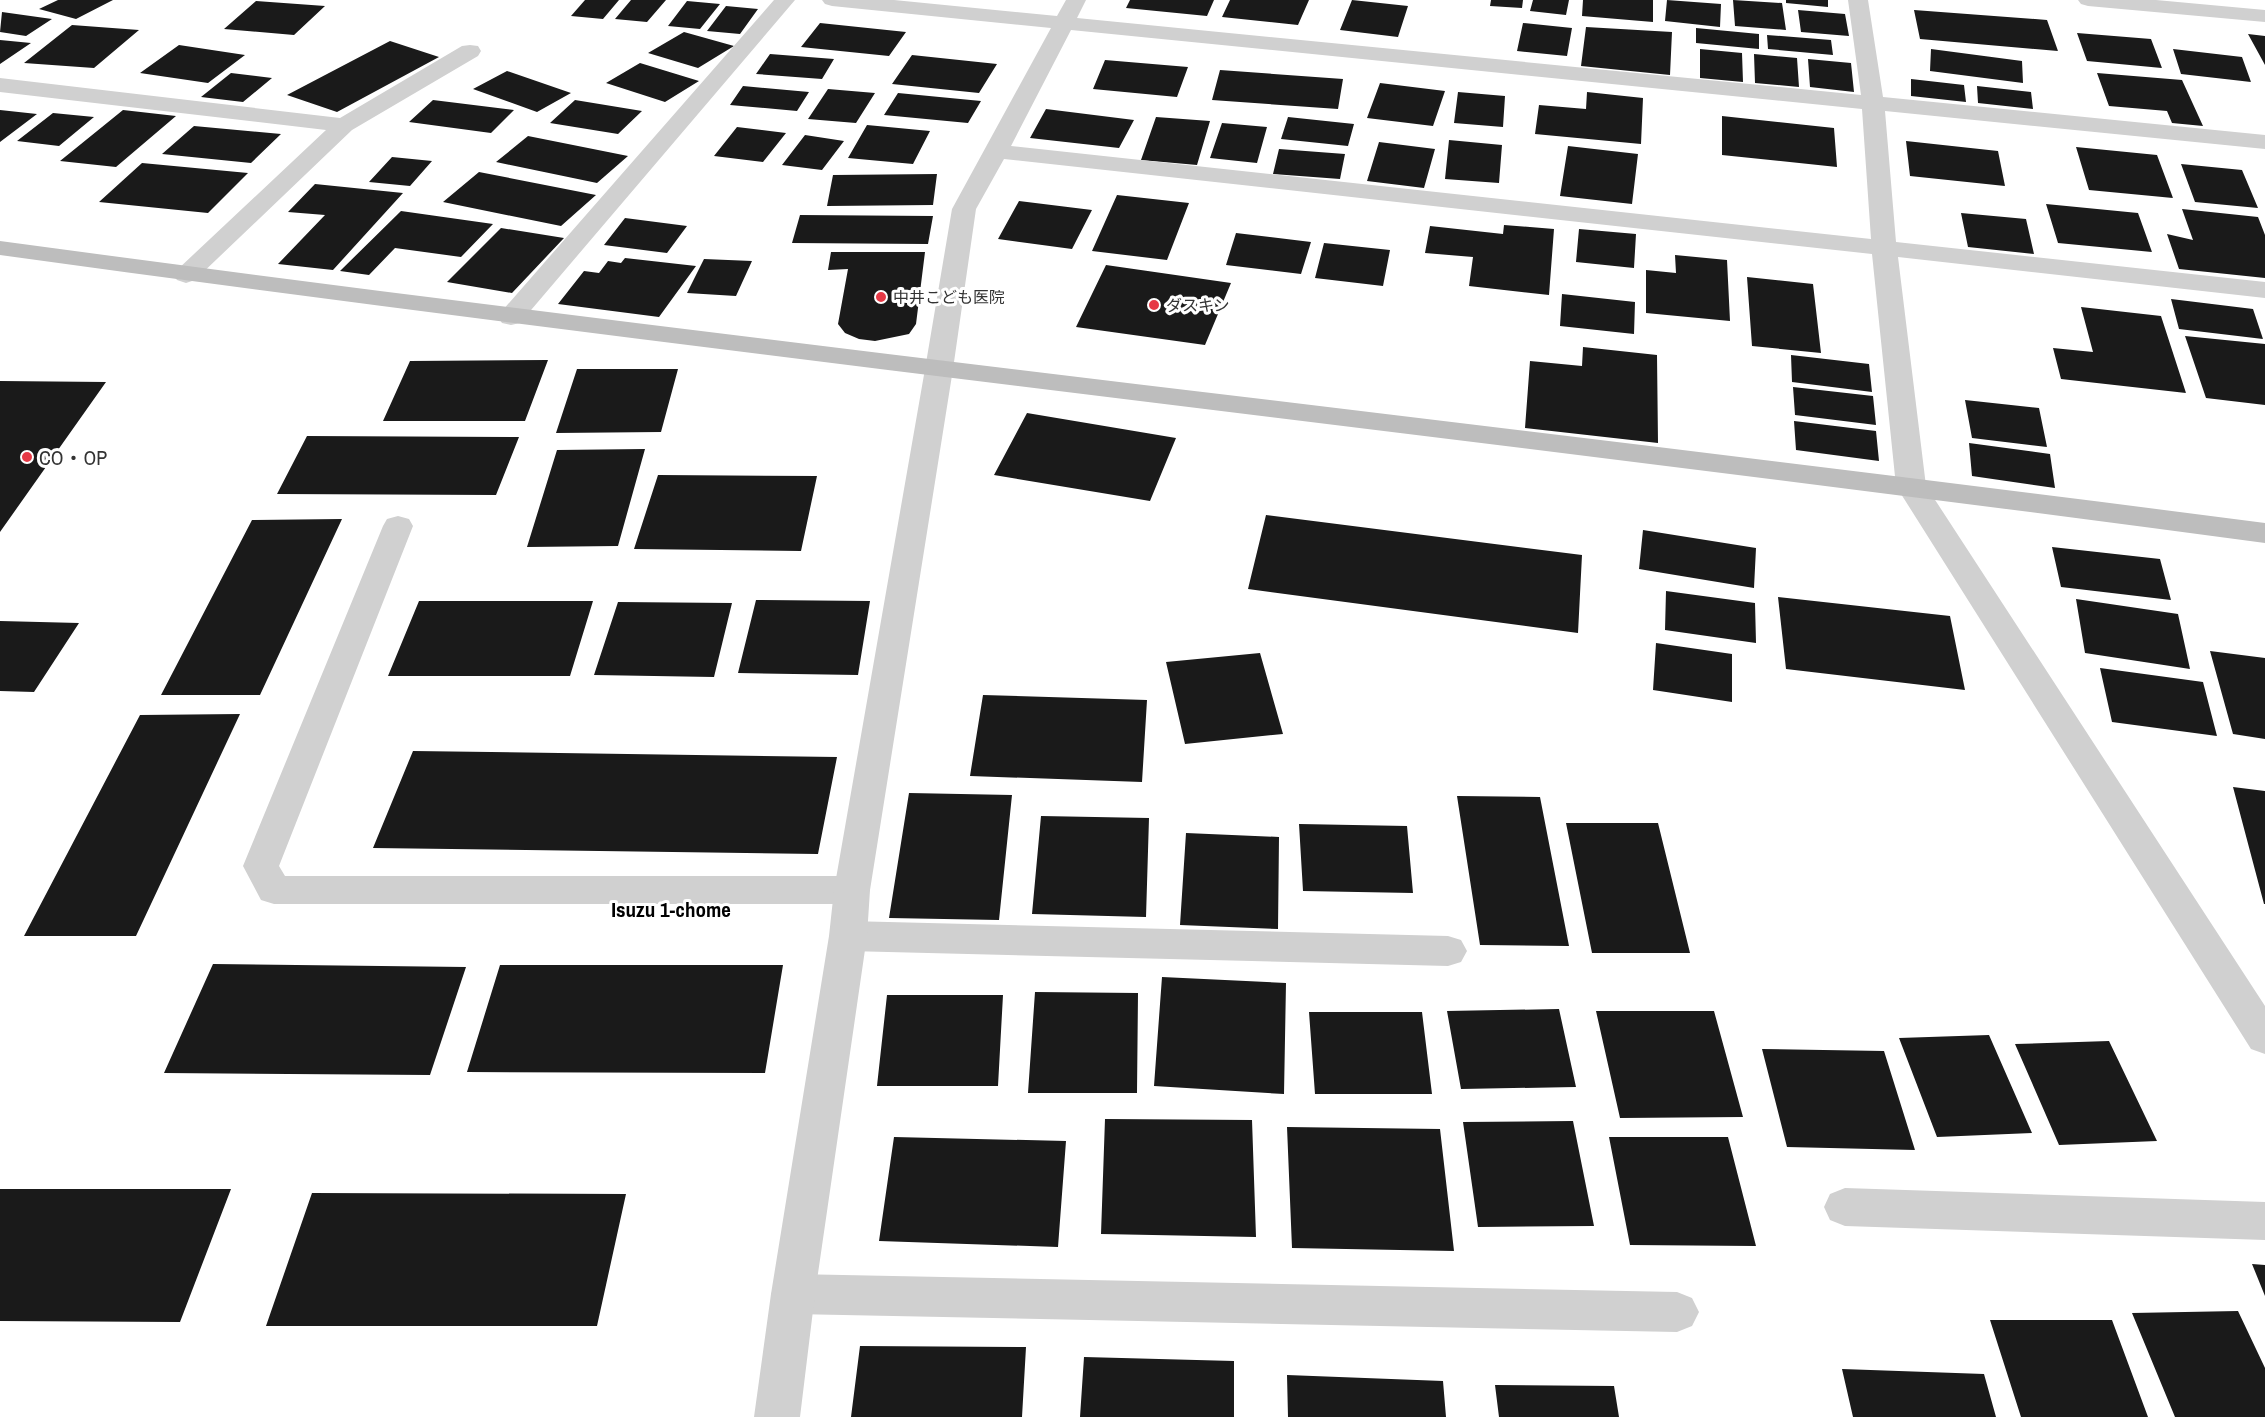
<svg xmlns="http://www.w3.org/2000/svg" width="2265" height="1417" viewBox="0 0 2265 1417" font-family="'Archivo Narrow','Noto Sans JP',sans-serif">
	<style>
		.building { fill: #1a1a1a }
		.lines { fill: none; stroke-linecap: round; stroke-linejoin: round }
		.lane { fill: #d0d0d0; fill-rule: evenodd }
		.street { fill: #d0d0d0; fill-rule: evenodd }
		.secondary { fill: #bdbdbd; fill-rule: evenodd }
		.poi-dot { fill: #e63946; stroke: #fff; stroke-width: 2 }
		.labels { text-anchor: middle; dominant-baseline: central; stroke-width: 6; stroke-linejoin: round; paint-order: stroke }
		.far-poi-label { font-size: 16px; fill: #333; stroke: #fff; text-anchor: start }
		.poi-label { font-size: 20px; fill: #333; stroke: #fff; text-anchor: start }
		.neighbourhood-label { font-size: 21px; font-weight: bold; fill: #000; stroke: #fff }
	</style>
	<rect width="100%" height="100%" fill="#fff"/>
	<!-- building -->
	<path class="building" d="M58,0H113L76,19L39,9Z
		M585,0H619L603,19L571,16Z
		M631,0H666L647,22L615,19Z
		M1130,0H1214L1207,16L1126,8Z
		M1230,0H1309L1298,25L1222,17Z
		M1352,0L1408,6L1398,37L1340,30Z
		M1491,0H1523L1522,8L1490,6Z
		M1533,0H1569L1566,15L1530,11Z
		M1583,0H1653V22L1582,16Z
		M1667,0L1721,4L1720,27L1665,21Z
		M1733,0L1782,3L1786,30L1735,26Z
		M1786,0H1828V7L1786,3Z
		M256,1L325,6L294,35L224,29Z
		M687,1L720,4L700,29L668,26Z
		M726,6L758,9L740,34L707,31Z
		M1798,10L1845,14L1849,36L1801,32Z
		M1914,10L2047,20L2058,51L1920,39Z
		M2,12L52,19L26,36L0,32Z
		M820,23L906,32L889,56L801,47Z
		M1523,23L1572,28L1567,56L1517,51Z
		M72,25L139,30L94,68L24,63Z
		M1586,27L1672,32L1670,75L1581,66Z
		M1696,28L1759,34V49L1696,43Z
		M684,32L734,46L698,68L648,53Z
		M2077,33L2151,39L2162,68L2087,61Z
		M2248,34L2265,36V65Z
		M1767,35L1831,40L1833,55L1768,49Z
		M0,40L31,43L0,64Z
		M390,41L439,57L337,112L287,95Z
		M179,45L245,55L208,83L140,73Z
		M1700,49L1742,53L1743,82L1700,78Z
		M1931,49L2022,61L2023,83L1930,71Z
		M2173,49L2242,57L2251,82L2181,74Z
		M770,54L834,59L822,79L756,74Z
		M1754,54L1797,58L1799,87L1755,83Z
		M912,55L997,64L979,93L892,84Z
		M1808,59L1851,63L1854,92L1810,87Z
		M1105,60L1188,67L1177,97L1093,89Z
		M640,63L699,81L665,102L606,83Z
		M1220,70L1343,79L1338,109L1212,100Z
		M507,71L571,93L537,112L473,89Z
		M231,73L272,78L243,102L201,97Z
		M2097,73L2182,80L2203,126L2172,123L2167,111L2109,106Z
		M1911,79L1964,85L1966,102L1911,96Z
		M1380,83L1445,91L1433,126L1367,118Z
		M743,86L809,92L797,111L730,105Z
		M1977,86L2031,92L2033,109L1978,103Z
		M828,89L875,93L856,123L808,119Z
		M1458,92L1505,96L1503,127L1454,123Z
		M1587,92L1643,98L1641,144L1535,134L1539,105L1586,109Z
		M898,93L981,101L968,123L884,115Z
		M433,100L514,110L491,133L409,122Z
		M575,100L642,111L618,134L550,123Z
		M1046,109L1134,120L1119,148L1030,138Z
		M0,110L37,114L0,142Z
		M123,110L176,116L116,167L60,161Z
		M53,113L94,117L59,146L17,141Z
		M1722,116L1834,128L1837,167L1722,155Z
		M1156,117L1210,121L1197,165L1141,160Z
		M1288,117L1354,124L1348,146L1281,139Z
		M1222,123L1267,127L1257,163L1210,158Z
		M867,125L930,131L913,164L848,158Z
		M194,126L281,134L251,163L162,154Z
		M737,127L786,133L763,162L714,156Z
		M805,135L844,141L822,170L782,165Z
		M528,136L628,156L597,183L496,162Z
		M1449,140L1502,145L1499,183L1445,179Z
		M1906,141L1998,151L2005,186L1910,176Z
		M1379,142L1435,149L1424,188L1367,181Z
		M1568,146L1638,154L1632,204L1560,196Z
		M2076,147L2157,155L2173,198L2089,190Z
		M1279,149L1345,154L1340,179L1273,174Z
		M392,157L432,161L410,186L369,182Z
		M142,163L248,173L208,213L99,202Z
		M2181,164L2242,170L2258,208L2195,202Z
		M479,172L596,195L561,226L443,202Z
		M937,174L933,205L827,206L833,175Z
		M315,184L403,193L333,270L278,264L325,215L288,212Z
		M1117,195L1189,203L1167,260L1092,251Z
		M1019,201L1092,210L1072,249L998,239Z
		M2046,204L2138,213L2152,252L2058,243Z
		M2182,209L2258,217L2265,235V278L2179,269L2167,234L2193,240Z
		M401,211L493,224L461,257L395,248L369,275L340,271Z
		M1961,213L2026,219L2034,254L1968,247Z
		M800,215L933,216L928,244L792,243Z
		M625,218L687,226L667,253L604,245Z
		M1504,225L1554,229L1549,295L1469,286L1473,257L1425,253L1430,226L1503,234Z
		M501,228L564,238L512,293L447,282Z
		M1579,229L1636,234L1634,268L1576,262Z
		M1236,233L1311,242L1301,274L1226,265Z
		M1324,243L1390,250L1383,286L1315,278Z
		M831,252H925L916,324L909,334L875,341L859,339L845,333L838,324L848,269L828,270Z
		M1675,255L1727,260L1730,321L1646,313V270L1676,273Z
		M625,258L696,266L659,317L558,304L584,271L599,273L608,261L621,263Z
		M704,259L752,261L736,296L687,293Z
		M1106,265L1231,283L1205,345L1076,327Z
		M1747,277L1813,284L1821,353L1752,346Z
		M1562,294L1635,302L1634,334L1560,326Z
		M2171,299L2253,309L2263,339L2179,329Z
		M2081,307L2161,316L2186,393L2061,379L2053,348L2093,352Z
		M2185,336L2265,344V405L2206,398Z
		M1583,347L1657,355L1658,443L1525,428L1530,361L1582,366Z
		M1791,355L1869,364L1872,392L1792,382Z
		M548,360L525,421H383L410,361Z
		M577,369H678L661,432L556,433Z
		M0,381L106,382L0,532Z
		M1793,387L1873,396L1876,425L1795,415Z
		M1965,400L2039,408L2047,447L1972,438Z
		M1027,413L1176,438L1150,501L994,475Z
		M1794,421L1876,431L1879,461L1796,450Z
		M307,436L519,437L496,495L277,494Z
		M1969,443L2050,454L2055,488L1972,476Z
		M645,449L618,546L527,547L557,450Z
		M658,475L817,476L801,551L634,549Z
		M1266,515L1582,555L1578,633L1248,589Z
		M342,519L260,695H161L252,520Z
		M1643,530L1756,548L1754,588L1639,569Z
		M2052,547L2160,559L2171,600L2061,587Z
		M1666,591L1755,603L1756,643L1665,630Z
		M1778,597L1950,616L1965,690L1786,669Z
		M2076,599L2178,614L2190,669L2085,653Z
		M756,600L870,601L858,675L738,673Z
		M419,601H593L570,676H388Z
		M618,602L732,603L714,677L594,675Z
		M0,621L79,623L34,692L0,691Z
		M1656,643L1732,654V702L1653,690Z
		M2210,651L2265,658V739L2233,734Z
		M1260,653L1283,734L1185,744L1166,662Z
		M2100,668L2203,682L2217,736L2112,722Z
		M983,695L1147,700L1142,782L970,776Z
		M240,714L136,936H24L140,715Z
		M413,751L837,757L818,854L373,848Z
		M2233,787L2265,791V904H2264Z
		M909,793L1012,795L999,920L889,918Z
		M1457,796L1540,797L1569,946L1480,945Z
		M1041,816L1149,818L1146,917L1032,914Z
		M1566,823H1658L1690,953H1592Z
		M1299,824L1407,826L1413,893L1303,891Z
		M1186,833L1279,837L1278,929L1180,925Z
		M213,964L466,967L430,1075L164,1073Z
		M500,965H783L765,1073L467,1072Z
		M1162,977L1286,983L1284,1094L1154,1086Z
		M1035,992L1138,993L1137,1093H1028Z
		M887,995H1003L998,1086H877Z
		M1559,1009L1576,1087L1461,1089L1447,1011Z
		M1596,1011H1714L1743,1117L1620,1118Z
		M1309,1012H1422L1432,1094H1315Z
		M1989,1035L2032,1133L1937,1137L1899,1038Z
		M2109,1041L2157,1141L2059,1145L2015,1044Z
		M1762,1049L1884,1051L1915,1150L1787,1147Z
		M1105,1119L1252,1120L1256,1237L1101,1234Z
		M1573,1121L1594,1226L1478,1227L1463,1122Z
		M1287,1127L1440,1129L1454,1251L1292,1248Z
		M894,1137L1066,1141L1058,1247L879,1241Z
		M1609,1137H1728L1756,1246L1630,1245Z
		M0,1189H231L180,1322L0,1321Z
		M312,1193L626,1194L597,1326H266Z
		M2252,1264L2265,1265V1296Z
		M2238,1311L2265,1368V1417H2175L2132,1313Z
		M1990,1320H2112L2148,1417H2021Z
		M860,1346L1026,1347L1022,1417H851Z
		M1084,1357L1234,1361V1417H1080Z
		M1842,1369L1984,1374L1996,1417H1853Z
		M1287,1375L1443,1381L1446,1417H1288Z
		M1495,1385L1614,1386L1619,1417H1499Z"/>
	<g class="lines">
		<!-- lane -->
		<path class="lane" d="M774,0H795L520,323L511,325L502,323L498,317L502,311Z
			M822,0H894L1057,16L1066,0H1086L1077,18L1861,95L1848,0H1868L1883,97L2265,135V149L1885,111L1896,242L2265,282V298L1898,257L1926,486L2265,1006V1054L2251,1049L1896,486L1872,254L1004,159L976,209L953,369L949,375L939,377L929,375L925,369L952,209L1051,28L832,6L825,4ZM1071,30L1862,109L1871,239L1011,146Z
			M470,45L478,46L481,51L478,56L352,130L195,280L186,283L177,280L173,275L177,270L326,130L0,92V78L340,118L462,46Z
			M398,516L409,519L413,526L279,866L285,876H852L865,880L870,890L865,900L852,904H274L261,900L243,866L383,526L387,519Z
			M848,921L1448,936L1461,940L1467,951L1461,962L1448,966L848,951L835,946L829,936L835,926Z
			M1845,1188L2265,1202V1240L1845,1226L1830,1220L1824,1207L1830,1194Z
			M793,1274L1677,1292L1692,1298L1699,1312L1692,1326L1677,1332L793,1314L778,1308L771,1294L778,1280Z"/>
		<!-- street -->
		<path class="street" d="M2078,0H2156L2265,10V22L2088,6L2081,4Z
			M939,361L949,363L953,369L870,890L867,936L815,1294L800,1417H754L771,1294L829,936L834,890L925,369L929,363Z"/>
		<!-- secondary -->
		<path class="secondary" d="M0,241C754,343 1510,425 2265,523V543C1511,442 754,359 0,255Z"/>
	</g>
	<!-- markers -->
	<g class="poi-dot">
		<circle cx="881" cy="297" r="6"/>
		<circle cx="1154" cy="305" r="6"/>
		<circle cx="27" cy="457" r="6"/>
	</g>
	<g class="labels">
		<!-- far-poi labels -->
		<g class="far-poi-label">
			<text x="893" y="297">中井こども医院</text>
			<text x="1166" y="305">ダスキン</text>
		</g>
		<!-- poi labels -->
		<g class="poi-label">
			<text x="39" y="457">CO・OP</text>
		</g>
		<!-- neighbourhood labels -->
		<g class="neighbourhood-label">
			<text x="671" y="909">Isuzu 1-chome</text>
		</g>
	</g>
</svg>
